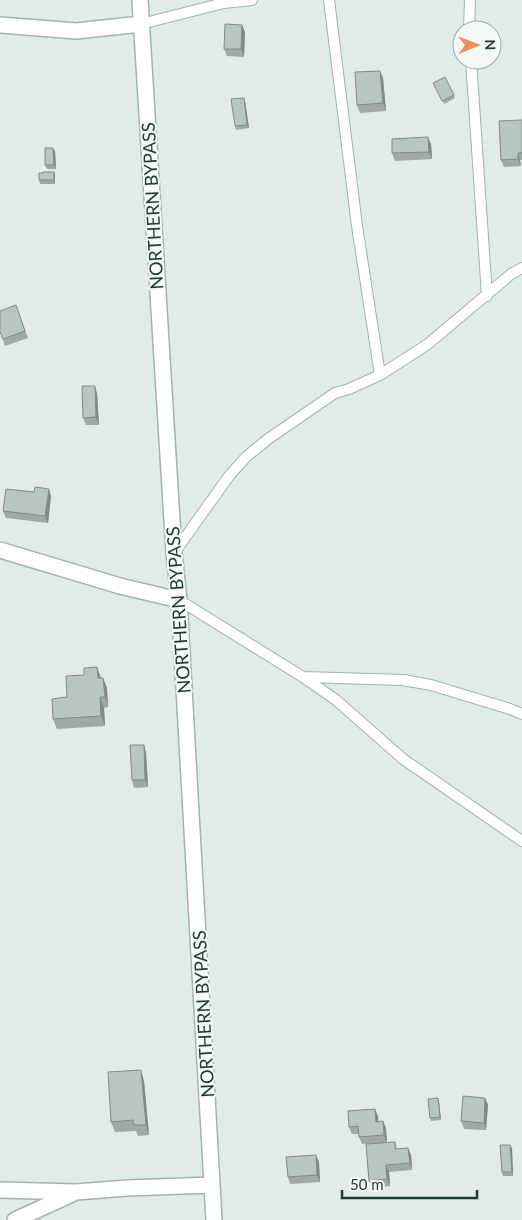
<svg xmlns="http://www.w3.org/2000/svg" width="522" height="1220" viewBox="0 0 522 1220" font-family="Lato,sans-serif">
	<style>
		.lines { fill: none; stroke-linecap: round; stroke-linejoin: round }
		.service-casing { stroke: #a4b3af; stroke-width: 12 }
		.minor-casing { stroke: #a4b3af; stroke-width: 18 }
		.service { stroke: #fff; stroke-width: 10 }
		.minor { stroke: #fff; stroke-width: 15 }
		.wall { fill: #9daaa6 }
		.shaded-wall { fill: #808b87 }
		.building { fill: #b7c6c1; stroke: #808b87 }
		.labels { text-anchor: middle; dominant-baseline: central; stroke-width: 4; stroke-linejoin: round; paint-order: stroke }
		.street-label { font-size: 18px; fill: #233b37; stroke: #f2f8f5 }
	</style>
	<rect width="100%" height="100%" fill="#e1ebe8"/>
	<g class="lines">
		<defs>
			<path id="service" d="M329,0L357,226L380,375
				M141,24L224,3L252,0
				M469,30L470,0
				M471,60L487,296
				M174,553L229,476L246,457L268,439L335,393L349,389L380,375L428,344L511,274L522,268
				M179,600L303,677L336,700L403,759L522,841
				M304,677L403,680L431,685L510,709L522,714"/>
			<path id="minor" d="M140,0L174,553L179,600L214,1220
				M0,25L76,31L141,24
				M0,550L120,586L179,600
				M0,1190L76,1192L127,1188L212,1185
				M15,1220L72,1194"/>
		</defs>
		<!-- service casing -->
		<use href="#service" class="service-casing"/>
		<!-- minor casing -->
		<use href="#minor" class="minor-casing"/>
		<!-- service -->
		<use href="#service" class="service"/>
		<!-- minor -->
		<use href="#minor" class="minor"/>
	</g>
	<!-- wall -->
	<path class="wall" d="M242,25L245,32L244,57L227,56L224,49Z
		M380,71L383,78L386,111L360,113L357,105Z
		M433,83L454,95L455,98L444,104Z
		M245,101L249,128L236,130L235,126Z
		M522,120V160H520L521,166L504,167L501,160Z
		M431,144L432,159L395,161L392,153Z
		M55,151L56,169H47L45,165Z
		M54,172L55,175V184H40L39,180Z
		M16,305L28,338L5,346L0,332Z
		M97,393L99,425H86L83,418Z
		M51,496L48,523L6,518L3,511Z
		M101,678H103L107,688L108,707L104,708L105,726L57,729L53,719L67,697Z
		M146,752L148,787L134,788L132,780Z
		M144,1081L149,1135L138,1136L136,1131L115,1132L111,1122Z
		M438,1098L439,1102L441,1120L431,1121L430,1118Z
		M485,1098L488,1105L486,1130L464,1129L461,1121Z
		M378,1116V1121H383L386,1128L387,1142H395L397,1149L408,1148L411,1155L412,1170L389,1172L390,1186L372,1188L369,1181L380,1143L362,1144L359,1137V1134H352L349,1127Z
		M512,1148L513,1176H503L502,1172Z
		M316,1155L319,1162L320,1182L290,1184L288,1177Z"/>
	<!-- shaded-wall -->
	<path class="shaded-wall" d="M242,25L245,32L244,57L241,49Z
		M380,71L383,78L386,111L383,103Z
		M244,98L245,101L249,128L247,125Z
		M428,137L431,144L432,159L429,152Z
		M53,148L55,151L56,169L54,165Z
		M518,153L520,160L521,166L518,159Z
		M54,172L55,175V184L54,180Z
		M95,386L97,393L99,425L96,417Z
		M49,489L51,496L48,523L45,516Z
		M97,667L101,678H98Z
		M103,678L107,688L108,707L105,697Z
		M100,697L104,708L105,726L101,716Z
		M144,745L146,752L148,787L145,780Z
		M141,1070L144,1081L149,1135L146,1125Z
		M438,1098L439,1102L441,1120L440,1117Z
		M485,1098L488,1105L486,1130L484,1123Z
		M375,1109L378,1116L379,1129L376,1122Z
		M383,1121L386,1128L387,1143L384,1135Z
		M510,1145L512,1148L513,1176L512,1172Z
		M408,1148L411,1155L412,1170L410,1163Z
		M316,1155L319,1162L320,1182L317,1175Z
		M386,1165L389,1172L390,1186L387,1179Z"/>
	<!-- building -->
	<path class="building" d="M225,24L242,25L241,49H224Z
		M380,71L383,103L357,105L355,72Z
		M445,77L454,95L442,101L433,83Z
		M244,98L247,125L235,126L231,99Z
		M522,120V153H518V159L501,160L499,121Z
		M428,137L429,152L392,153V139Z
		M45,148H53L54,165H45Z
		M43,172H54V180H39V173H43Z
		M16,305L25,331L3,339L0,332V311Z
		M82,386H95L96,417L83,418Z
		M35,487L49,489L45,516L3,511L6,489L34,492Z
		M97,667L98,678H103L105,697H100L101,716L53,719L52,699L67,697L66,676L84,675V668Z
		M130,745H144L145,780H132Z
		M141,1070L146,1125H134L133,1120L111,1122L108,1072Z
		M463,1096L485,1098L484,1123L461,1121Z
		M438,1098L440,1117L430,1118L428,1099Z
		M375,1109L376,1122L383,1121L384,1135L359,1137L358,1126L349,1127L348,1111Z
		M395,1142V1149L408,1148L410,1163L386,1165L387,1179L369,1181L366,1144Z
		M500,1145H510L512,1172H502Z
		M316,1155L317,1175L288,1177L286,1157Z"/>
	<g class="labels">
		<!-- street labels -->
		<g class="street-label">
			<text transform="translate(152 206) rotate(-93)">NORTHERN BYPASS</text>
			<text transform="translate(178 610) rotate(-94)">NORTHERN BYPASS</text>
			<text transform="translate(203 1014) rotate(-93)">NORTHERN BYPASS</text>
		</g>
	</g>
	<!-- north arrow -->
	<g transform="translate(477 45) rotate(89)"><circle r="24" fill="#f2f8f5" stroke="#9faca9"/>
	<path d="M0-4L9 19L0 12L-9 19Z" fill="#eb9160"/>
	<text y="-8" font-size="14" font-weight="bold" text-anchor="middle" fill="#233b37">N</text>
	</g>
	<!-- scale -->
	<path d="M342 1190v8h135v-8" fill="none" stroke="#233b37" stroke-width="2.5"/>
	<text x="350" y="1190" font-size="15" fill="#233b37" stroke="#f2f8f5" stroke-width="4" paint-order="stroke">50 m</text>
</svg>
